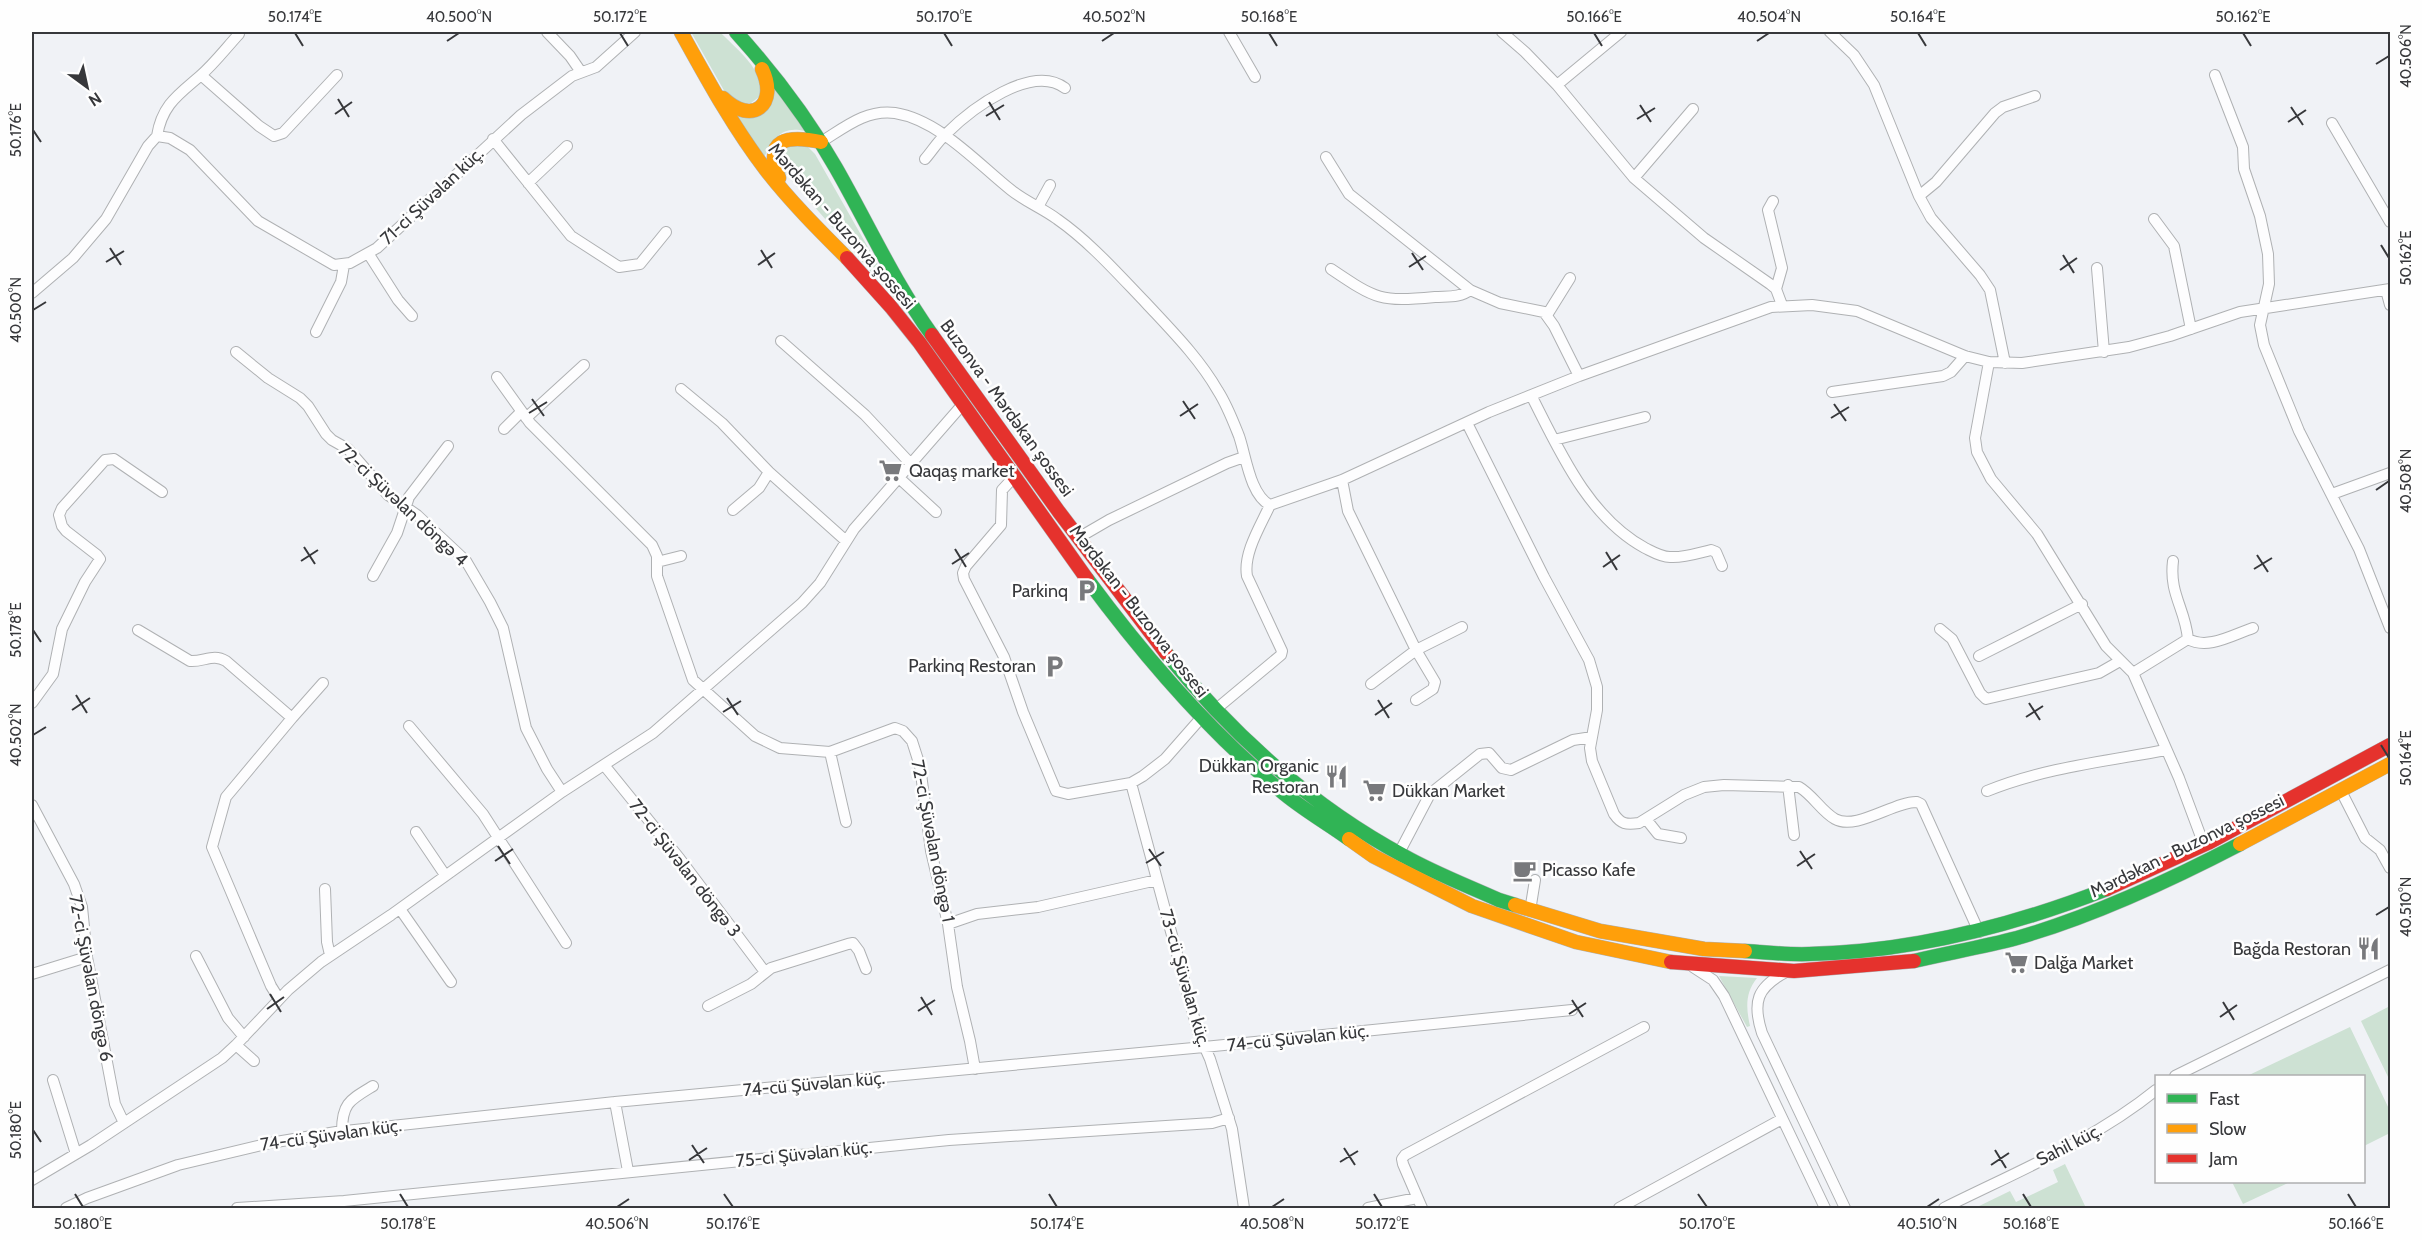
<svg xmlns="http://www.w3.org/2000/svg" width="2422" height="1240" viewBox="0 0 2422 1240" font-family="Cabin,sans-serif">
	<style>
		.green { fill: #cde1d3 }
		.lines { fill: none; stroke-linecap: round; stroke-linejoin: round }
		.street-casing { stroke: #afb1b3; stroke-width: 12 }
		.fast-casing { stroke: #afb1b3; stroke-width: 15 }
		.slow-casing { stroke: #afb1b3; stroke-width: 15 }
		.jam-casing { stroke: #afb1b3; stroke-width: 15 }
		.street { stroke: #fdfdfe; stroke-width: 10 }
		.fast { stroke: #30b455; stroke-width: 14 }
		.slow { stroke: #ff9f0a; stroke-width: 14 }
		.jam { stroke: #e5322d; stroke-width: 14 }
		.ticks { fill: none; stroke: #37383b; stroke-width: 2 }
		.labels { text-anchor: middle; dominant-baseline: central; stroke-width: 5; stroke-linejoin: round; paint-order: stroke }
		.street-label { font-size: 18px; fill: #37383b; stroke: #fefefe }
		.poi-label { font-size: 18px; fill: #37383b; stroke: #fefefe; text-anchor: start }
		.neatline { fill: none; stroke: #37383b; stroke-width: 2 }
		.ticks-label { font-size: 15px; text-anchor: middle; fill: #37383b }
	</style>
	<rect width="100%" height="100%" fill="#f0f2f6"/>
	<!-- green -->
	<path class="green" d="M691,32H720C735,48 768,72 759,97L751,103L741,104L726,94Z
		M776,88L805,131C780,126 776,138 764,157L736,116Z
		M790,144L807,146L815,154L902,307L785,173L780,156Z
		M1719,976L1757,978C1745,993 1746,1008 1750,1026L1747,1027Z
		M2390,1006V1081L2361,1021Z
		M2350,1027L2390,1111V1133L2364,1146V1076H2247Z
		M2065,1164L2086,1208H1975L2010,1191L2016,1202L2058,1182L2053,1170Z
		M2232,1182H2290L2243,1204Z"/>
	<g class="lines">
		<defs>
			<path id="street" d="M547,32L570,56L581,72
				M1229,32L1255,77
				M1502,32L1525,52L1557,85L1634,178L1704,238L1770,284L1776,289L1782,305
				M1830,32L1854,55L1874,85L1919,196L1931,218L1980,275L1990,290L2005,363
				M201,75L259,126L274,136L283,133L337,75
				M2215,75L2243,147L2244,169L2260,216L2268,254L2269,284L2260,325L2264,345L2299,431L2359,549L2390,628
				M1557,85L1621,32
				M2332,123L2390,222
				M157,136C162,105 178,95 200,76C214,64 226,48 239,34
				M493,139L571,236L619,267L640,264L666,232
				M821,142C844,128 866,109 895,113C939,120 977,163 1011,190C1026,202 1042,208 1057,219C1090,242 1118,274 1146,303C1172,331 1199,358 1218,391C1227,405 1233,421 1239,436C1246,456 1250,495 1270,505L1342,480L1489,412L1579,376L1771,307L1812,305L1857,311L1965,356L1989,362L2022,363L2129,347L2170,336L2240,312L2390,289
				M1326,157L1349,194L1470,290L1500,303L1544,312L1554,326L1579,376
				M925,159C932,151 938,141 946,134C971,109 1032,63 1065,88
				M1634,178L1693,109
				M528,183L567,146
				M1919,196L1936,182L1995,113L2003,107L2035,96
				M1773,201L1768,210L1782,268L1776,289
				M1038,207L1050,185
				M2154,219L2174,246L2191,329
				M368,253L398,300L412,316
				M2097,268L2104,352
				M1331,269C1377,300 1380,302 1435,297C1447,296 1460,298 1470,290
				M2386,290L2390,305
				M32,293L73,258L106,219L148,146L157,136L170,138L190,150L258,221L334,265L350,263L377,248L521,115L572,76L596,67L635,32
				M1547,315L1570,278
				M316,332L341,282L344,265
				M781,341L865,415L910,463
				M236,352L268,378L300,398L308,406L326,434L332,440L348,449L388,495L417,515L466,561L490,602L503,628L526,728L547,769L562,792
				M1989,362L1975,438L1977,452L1991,479L2037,534L2106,646L2133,673L2179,778L2204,845
				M497,377L530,423L652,545L657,556V576L693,680L755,736L780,748L830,752L895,728L903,731L912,741L920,766L931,851L948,924L957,987L970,1041L975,1069
				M681,389L722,423L769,472L845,540
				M1832,392L1943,376L1951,372L1965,356
				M1531,395C1559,450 1588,517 1645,548C1653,552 1661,557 1670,557C1684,558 1698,553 1711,550L1716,552L1722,566
				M526,418L584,365
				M1467,423L1544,577L1589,660L1597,687V710L1590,748L1592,761L1614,814C1621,824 1626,825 1639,823L1684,795L1704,787L1724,785L1799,787C1813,795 1821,811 1835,819C1856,831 1895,801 1917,802L1921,804L1979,932
				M504,429L521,412
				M1554,440L1645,417
				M898,477L936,512
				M1014,477L1002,490L1001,525L966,566L963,573L964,579L1004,657L1023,712L1056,791L1068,794L1131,783L1143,776L1165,759L1201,718
				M1342,480L1348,511L1416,650L1435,682L1433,689L1416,700
				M2332,494L2390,473
				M733,510L759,488L769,472
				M1078,538L1109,520L1227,463L1244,457
				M657,562L681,556
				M373,576L397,533L409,497L448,446
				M1940,629L1952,639L1980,693L1986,699L2099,673L2120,661
				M138,630L190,661C204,662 213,653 226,661L292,718L226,797L212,847L271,986L279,999
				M2188,639C2208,650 2232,635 2253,628
				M1979,656L2082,604
				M2133,673L2188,639C2185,608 2169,594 2173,561
				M1371,684L1416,650L1462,627
				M32,703L53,674L62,629L85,582L100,559L97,555L66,531L62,526L59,515L62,508L105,460L114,459L162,492
				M1215,710L1281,655L1282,651L1247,576C1243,553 1261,525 1270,505
				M292,718L323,683
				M409,726L483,814L566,943
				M830,752L846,822
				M604,765L680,859L765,972
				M1131,783L1198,1032L1210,1059L1232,1129L1244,1208
				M1788,785L1794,835
				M1987,791C2043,768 2107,761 2166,750
				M2341,791L2365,838L2380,850L2390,868
				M32,805L74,884L82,907L87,957L115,1104L124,1123
				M1646,819L1658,834L1681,838
				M416,832L445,875
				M1399,853L1430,794L1480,754L1489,753L1502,768L1511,770L1573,740L1592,737
				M325,889L327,942L330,955
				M400,909L451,982
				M1530,911L1535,880
				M948,924L977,914L1038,907L1157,880
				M196,956L228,1018L244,1037
				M1693,967L1713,980L1724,996L1825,1208
				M1786,972C1757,987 1752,1002 1762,1033L1845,1208
				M32,974L87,957
				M708,1006L751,984L771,968L848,944L853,943L859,951L866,969
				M236,1045L254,1061
				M2175,1076L2390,970
				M53,1080L76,1154
				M615,1102L628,1171
				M342,1131C342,1103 350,1100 373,1086
				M32,1180L91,1145L222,1058L236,1045L288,990L321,962L391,915L562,792L653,733L802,603L820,583L854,529L963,404
				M66,1208L87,1198L178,1165L270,1143L336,1132L615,1102L1204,1047L1572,1010
				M237,1208L344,1201L949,1140L1212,1123L1229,1118
				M1368,1208L1417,1198
				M1422,1208L1403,1164L1402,1159L1405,1155L1644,1027
				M1619,1208L1782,1119
				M1944,1208C2016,1172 2093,1141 2156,1090"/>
			<path id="fast" d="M736,32C774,74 808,119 836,168C868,224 894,282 932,335
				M1087,579C1144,656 1207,730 1281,791C1302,809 1327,823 1349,839
				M1166,653C1232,734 1311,806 1404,856C1434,873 1468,886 1499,900L1515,905
				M1745,951C1766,952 1788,955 1809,954C1912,952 2012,926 2107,889
				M1914,961C1948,953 1983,947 2017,938C2094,916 2169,881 2240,844"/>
			<path id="slow" d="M681,32C707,79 733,127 766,170C790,201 819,230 847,258
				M723,98C752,126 779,105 762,69
				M779,178C763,138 788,135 821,142
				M1349,839L1373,856L1472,906L1576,942L1671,962
				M2240,844L2390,764
				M1515,905L1600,931L1704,949L1745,951"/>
			<path id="jam" d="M847,258L891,307L919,342L1087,579
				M932,335L1059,512L1166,653
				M2107,889L2208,843L2390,745
				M1671,962L1794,971L1914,961"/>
		</defs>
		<!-- street casing -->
		<use href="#street" class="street-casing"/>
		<!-- fast casing -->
		<use href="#fast" class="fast-casing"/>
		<!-- slow casing -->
		<use href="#slow" class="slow-casing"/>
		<!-- jam casing -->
		<use href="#jam" class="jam-casing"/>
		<!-- street -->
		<use href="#street" class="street"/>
		<!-- fast -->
		<use href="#fast" class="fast"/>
		<!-- slow -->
		<use href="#slow" class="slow"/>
		<!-- jam -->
		<use href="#jam" class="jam"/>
	</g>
	<!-- ticks -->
	<path class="ticks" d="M295,33L303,46M620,33L628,46M944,33L952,46M1269,33L1277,46M1594,33L1602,46M1918,33L1926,46M2243,33L2251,46M447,41L459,33M1102,41L1114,33M1757,41L1769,33M2376,64L2389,56M338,99L349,117M989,102L1000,120M1640,105L1651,122M2291,107L2303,125M335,114L352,102M986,116L1004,105M1637,119L1655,108M2288,122L2306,110M33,130L41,142M2381,245L2389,258M110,248L121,265M761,250L772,268M1412,253L1423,270M2063,255L2074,273M106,262L124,251M758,265L775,253M1409,267L1426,256M2060,270L2077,258M33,310L46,302M532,399L544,416M1183,401L1195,419M1834,404L1846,421M529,413L547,402M1180,416L1198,404M1831,418L1849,407M2376,490L2389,481M304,547L315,564M955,549L966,567M1606,552L1617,570M2257,555L2268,572M301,561L318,550M952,564L969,553M1603,567L1620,555M2254,569L2272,558M33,630L41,642M76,695L87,713M727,698L738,715M1378,700L1389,718M2029,703L2040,720M72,710L90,698M723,712L741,701M1375,715L1392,703M2026,717L2043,706M33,735L46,727M2381,745L2389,758M498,846L510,864M1149,849L1161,866M1800,851L1812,869M495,861L513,849M1146,863L1164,852M1797,866L1815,854M2376,915L2389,907M270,994L281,1012M921,997L932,1015M1572,1000L1583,1017M2223,1002L2234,1020M267,1009L284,997M918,1011L935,1000M1569,1014L1586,1003M2220,1017L2237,1005M33,1130L41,1142M692,1145L704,1163M1344,1148L1355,1165M1995,1150L2006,1168M689,1160L707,1148M1340,1162L1358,1151M1991,1165L2009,1153M75,1194L83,1207M400,1194L408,1207M724,1194L733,1207M1049,1194L1057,1207M1374,1194L1382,1207M1698,1194L1707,1207M2023,1194L2031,1207M2348,1194L2356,1207M617,1207L629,1199M1272,1207L1284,1199M1927,1207L1939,1199"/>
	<!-- icons -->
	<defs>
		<symbol id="supermarket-bare" viewBox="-9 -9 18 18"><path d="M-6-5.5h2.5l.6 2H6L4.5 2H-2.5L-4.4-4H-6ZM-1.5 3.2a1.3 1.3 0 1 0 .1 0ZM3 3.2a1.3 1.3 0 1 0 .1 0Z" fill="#78797c" stroke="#fefefe" stroke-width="2.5" paint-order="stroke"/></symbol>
		<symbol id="parking-bare" viewBox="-9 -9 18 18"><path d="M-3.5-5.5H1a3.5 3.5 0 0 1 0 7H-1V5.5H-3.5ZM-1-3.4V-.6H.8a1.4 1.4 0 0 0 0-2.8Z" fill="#78797c" stroke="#fefefe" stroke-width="2.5" paint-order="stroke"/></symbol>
		<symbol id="restaurant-bare" viewBox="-9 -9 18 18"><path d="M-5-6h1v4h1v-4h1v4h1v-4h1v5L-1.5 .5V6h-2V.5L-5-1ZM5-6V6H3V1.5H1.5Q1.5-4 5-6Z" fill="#78797c" stroke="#fefefe" stroke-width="2.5" paint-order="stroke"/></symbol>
		<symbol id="cafe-bare" viewBox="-9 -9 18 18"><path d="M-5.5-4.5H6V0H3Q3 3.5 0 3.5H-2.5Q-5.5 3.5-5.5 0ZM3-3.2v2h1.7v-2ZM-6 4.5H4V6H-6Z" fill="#78797c" stroke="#fefefe" stroke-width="2.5" paint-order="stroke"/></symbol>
	</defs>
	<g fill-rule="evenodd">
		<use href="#supermarket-bare" x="874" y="454" width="33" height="33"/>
		<use href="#parking-bare" x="1070" y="574" width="33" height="33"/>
		<use href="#parking-bare" x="1038" y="650" width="33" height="33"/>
		<use href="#restaurant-bare" x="1320" y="760" width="33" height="33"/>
		<use href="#supermarket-bare" x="1358" y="774" width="33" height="33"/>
		<use href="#cafe-bare" x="1508" y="854" width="33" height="33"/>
		<use href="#restaurant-bare" x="2352" y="932" width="33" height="33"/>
		<use href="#supermarket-bare" x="2000" y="946" width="33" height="33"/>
	</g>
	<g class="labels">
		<!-- street labels -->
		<g class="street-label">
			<text transform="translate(432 196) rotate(-43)">71-ci Şüvəlan küç.</text>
			<text transform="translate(842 226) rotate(49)">Mərdəkan - Buzonva şossesi</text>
			<text transform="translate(1007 408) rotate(54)">Buzonva - Mərdəkan şossesi</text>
			<text transform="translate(403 505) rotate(43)">72-ci Şüvəlan döngə 4</text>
			<text transform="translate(1139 611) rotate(52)">Mərdəkan - Buzonva şossesi</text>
			<text transform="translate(933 841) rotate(79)">72-ci Şüvəlan döngə 1</text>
			<text transform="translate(2187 846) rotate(-26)">Mərdəkan - Buzonva şossesi</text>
			<text transform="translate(685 868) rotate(52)">72-ci Şüvəlan döngə 3</text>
			<text transform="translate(91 978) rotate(79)">72-ci Şüvəlan döngə 6</text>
			<text transform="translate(1185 978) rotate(74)">73-cü Şüvəlan küç.</text>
			<text transform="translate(1298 1038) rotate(-6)">74-cü Şüvəlan küç.</text>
			<text transform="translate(814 1084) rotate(-5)">74-cü Şüvəlan küç.</text>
			<text transform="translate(331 1135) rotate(-8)">74-cü Şüvəlan küç.</text>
			<text transform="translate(2069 1145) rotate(-27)">Sahil küç.</text>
			<text transform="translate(804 1154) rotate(-6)">75-ci Şüvəlan küç.</text>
		</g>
		<!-- poi labels -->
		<g class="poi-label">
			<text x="909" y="471">Qaqaş market</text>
			<text x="1068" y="591" text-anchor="end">Parkinq</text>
			<text x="1036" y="666" text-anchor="end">Parkinq Restoran</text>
			<text x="1319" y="766" text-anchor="end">Dükkan Organic<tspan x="1319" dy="21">Restoran</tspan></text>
			<text x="1392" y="791">Dükkan Market</text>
			<text x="1542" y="870">Picasso Kafe</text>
			<text x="2351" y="949" text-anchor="end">Bağda Restoran</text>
			<text x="2034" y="963">Dalğa Market</text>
		</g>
	</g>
	<!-- border -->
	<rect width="2422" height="1240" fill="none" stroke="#fefefe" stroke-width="66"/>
	<!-- legend -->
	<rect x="2155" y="1075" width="210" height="108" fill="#fefefe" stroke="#aeafb0" stroke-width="1.5"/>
	<rect x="2167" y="1094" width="30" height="9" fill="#30b455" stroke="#aeafb0" stroke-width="1.5"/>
	<text x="2209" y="1105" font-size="18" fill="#37383b">Fast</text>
	<rect x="2167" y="1124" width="30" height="9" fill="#ff9f0a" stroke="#aeafb0" stroke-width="1.5"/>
	<text x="2209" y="1135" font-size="18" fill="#37383b">Slow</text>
	<rect x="2167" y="1154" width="30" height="9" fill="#e5322d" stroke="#aeafb0" stroke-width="1.5"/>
	<text x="2209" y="1165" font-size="18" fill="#37383b">Jam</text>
	<!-- north arrow -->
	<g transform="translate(87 87) rotate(147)" stroke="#fefefe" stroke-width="4.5" paint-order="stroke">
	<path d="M0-4.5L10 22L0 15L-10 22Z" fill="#37383b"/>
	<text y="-9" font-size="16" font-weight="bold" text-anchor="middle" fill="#37383b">N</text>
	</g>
	<rect x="33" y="33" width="2356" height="1174" class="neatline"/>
	<g class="ticks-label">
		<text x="295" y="22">50.174°E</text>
		<text x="459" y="22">40.500°N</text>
		<text x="620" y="22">50.172°E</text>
		<text x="944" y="22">50.170°E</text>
		<text x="1114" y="22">40.502°N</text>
		<text x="1269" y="22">50.168°E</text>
		<text x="1594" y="22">50.166°E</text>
		<text x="1769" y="22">40.504°N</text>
		<text x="1918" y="22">50.164°E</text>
		<text x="2243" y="22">50.162°E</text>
		<text transform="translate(2406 56) rotate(-90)" y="5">40.506°N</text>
		<text transform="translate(16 130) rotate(-90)" y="5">50.176°E</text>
		<text transform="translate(2406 258) rotate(-90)" y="5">50.162°E</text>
		<text transform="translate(16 310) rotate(-90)" y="5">40.500°N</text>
		<text transform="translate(2406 481) rotate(-90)" y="5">40.508°N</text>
		<text transform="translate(16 630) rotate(-90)" y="5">50.178°E</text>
		<text transform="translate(16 735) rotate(-90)" y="5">40.502°N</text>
		<text transform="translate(2406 758) rotate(-90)" y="5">50.164°E</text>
		<text transform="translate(2406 907) rotate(-90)" y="5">40.510°N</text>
		<text transform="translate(16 1130) rotate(-90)" y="5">50.180°E</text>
		<text x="83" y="1229">50.180°E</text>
		<text x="408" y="1229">50.178°E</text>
		<text x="617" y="1229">40.506°N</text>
		<text x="733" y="1229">50.176°E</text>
		<text x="1057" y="1229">50.174°E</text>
		<text x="1272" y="1229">40.508°N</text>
		<text x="1382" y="1229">50.172°E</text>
		<text x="1707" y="1229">50.170°E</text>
		<text x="1927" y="1229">40.510°N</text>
		<text x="2031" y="1229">50.168°E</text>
		<text x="2356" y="1229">50.166°E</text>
	</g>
</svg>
